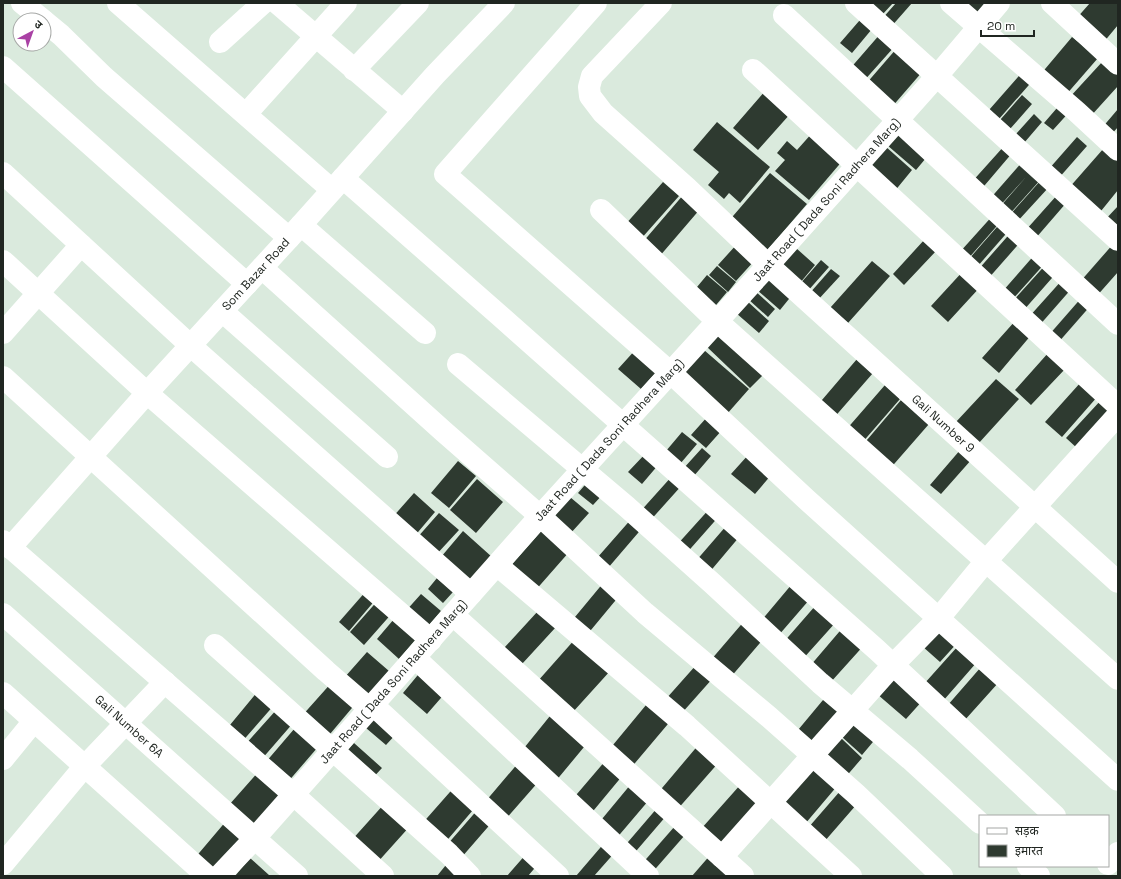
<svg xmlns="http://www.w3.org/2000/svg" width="1121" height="879" viewBox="0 0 1121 879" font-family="'Space Grotesk','Noto Sans Devanagari',sans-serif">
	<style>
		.building { fill: #2e3a30 }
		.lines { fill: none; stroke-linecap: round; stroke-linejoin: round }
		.minor { stroke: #fff; stroke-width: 22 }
		.labels { text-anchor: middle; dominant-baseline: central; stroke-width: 4; stroke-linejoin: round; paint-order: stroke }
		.street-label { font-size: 12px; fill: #202621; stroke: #fff }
	</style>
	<rect width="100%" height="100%" fill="#daeadd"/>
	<!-- building -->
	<path class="building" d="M873,3H893L882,15L870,6Z
		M896,3H912L890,28L881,20Z
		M958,3H989L975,19Z
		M1090,3H1118V25L1103,43L1075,20Z
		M866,13L877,23L852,53L840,43Z
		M881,33L895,46L862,83L848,71Z
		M1072,37L1098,58L1065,96L1040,75Z
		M897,48L923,71L891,108L865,85Z
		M1103,61L1118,75V86L1090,117L1069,98Z
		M1025,69L1035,78L999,119L989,110Z
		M766,90L791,113L758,150L733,128Z
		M1022,95L1032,104L1010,129L1000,120Z
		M1063,101L1072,109L1053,130L1044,123Z
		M1118,109V127L1110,136L1101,129Z
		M1034,114L1042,122L1024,143L1015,135Z
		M717,122L770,167L740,203L729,193L724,199L708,185L719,172L693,150Z
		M902,128L931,152L916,170L887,145Z
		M813,132L844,159L809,200L775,171L785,160L777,153L787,141L797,150Z
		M1077,137L1087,146L1058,179L1048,170Z
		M1005,145L1013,152L979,192L970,184Z
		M885,146L912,170L894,192L866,168Z
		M1104,148L1118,160V190L1097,216L1068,189Z
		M1024,160L1042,178L1007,217L998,209L1026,177L997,209L988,201Z
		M770,173L807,204L764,254L727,223Z
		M1041,180L1049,187L1015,224L1007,218Z
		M663,182L679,196L640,240L624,226Z
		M684,194L701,208L659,257L642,243Z
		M1058,194L1067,202L1035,239L1025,231Z
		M1118,206V234L1104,221Z
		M995,213L1003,219L967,260L959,253Z
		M1004,219L1012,227L977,267L968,260Z
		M1014,229L1024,238L987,280L977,271Z
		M925,239L937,250L904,285L893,274Z
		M1114,243L1118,246V272L1095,298L1079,283Z
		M737,244L755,260L736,281L718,265Z
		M796,248L815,265L800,283L780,266Z
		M1037,252L1047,261L1011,301L1002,292Z
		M821,260L829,267L807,292L799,285Z
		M872,261L890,276L848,323L830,308Z
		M1049,261L1059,270L1023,311L1012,302Z
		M717,266L736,282L728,292L709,275Z
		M831,269L840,276L817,301L809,294Z
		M965,269L982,285L948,322L931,306Z
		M771,274L793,294L780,310L757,290Z
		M707,275L727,292L711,311L692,293Z
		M1063,279L1073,287L1038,327L1028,318Z
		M755,291L775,309L768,317L748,299Z
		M1083,296L1092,304L1057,344L1048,336Z
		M747,301L769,321L759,333L736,313Z
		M1016,320L1032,334L999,373L982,358Z
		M723,329L767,371L750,388L706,346Z
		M637,348L660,368L641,389L618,369Z
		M704,350L749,389L727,414L682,375Z
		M1049,352L1066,368L1031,405L1015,390Z
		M857,359L873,373L832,420L816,407Z
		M996,379L1019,399L978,444L955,423Z
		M1081,382L1098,396L1062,437L1045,422Z
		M885,385L900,399L861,444L845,431Z
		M1102,399L1114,410L1078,449L1066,438Z
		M901,400L929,424L888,471L861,447Z
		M708,416L723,429L706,448L691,435Z
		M682,432L697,444L680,464L666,451Z
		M702,448L711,456L693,477L683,469Z
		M961,449L972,459L941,494L930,485Z
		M646,453L659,464L642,484L628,472Z
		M749,454L772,474L755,494L731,474Z
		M458,461L476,476L449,508L431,493Z
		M673,475L683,484L648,523L638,514Z
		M477,479L503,502L476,533L450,510Z
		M590,479L605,492L593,505L578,493Z
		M414,493L435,512L413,538L391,519Z
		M570,497L589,513L570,534L552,518Z
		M712,506L721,514L684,556L675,547Z
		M439,513L459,530L435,556L416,539Z
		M633,517L644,526L608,568L597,558Z
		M727,525L740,536L708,574L695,562Z
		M544,528L570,551L534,592L508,569Z
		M463,531L492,557L469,582L441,557Z
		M437,578L453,592L443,603L428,589Z
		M604,582L620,595L586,636L570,623Z
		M792,584L810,599L778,636L761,621Z
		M367,590L377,598L349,631L339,622Z
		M421,594L441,611L424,631L404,613Z
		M380,598L394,611L364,645L350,632Z
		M816,605L836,622L801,661L782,644Z
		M538,611L556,627L522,664L504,648Z
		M394,619L416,639L399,659L377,639Z
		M746,619L766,636L730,678L710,661Z
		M845,625L866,643L830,683L810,666Z
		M940,625L959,641L940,662L922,646Z
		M576,638L611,670L572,713L537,682Z
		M958,646L977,662L943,701L924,684Z
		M367,652L389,671L366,697L344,678Z
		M697,664L713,678L681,714L665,700Z
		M981,667L999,682L964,721L947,706Z
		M422,670L447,691L427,714L403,693Z
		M894,674L924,699L906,719L877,694Z
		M333,681L357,702L325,740L300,718Z
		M259,690L275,704L240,744L225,731Z
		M828,694L846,709L815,745L798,730Z
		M651,699L673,718L630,769L608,751Z
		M278,708L294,722L261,760L244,746Z
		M554,711L589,741L555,782L520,753Z
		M376,716L397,733L386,745L366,728Z
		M858,718L878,736L862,755L842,737Z
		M295,728L318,747L287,783L265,763Z
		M841,738L862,758L844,779L822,759Z
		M354,743L382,768L369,782L341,758Z
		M700,743L720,761L676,811L657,794Z
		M606,760L623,775L589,816L571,801Z
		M519,762L540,780L505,820L485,802Z
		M814,766L838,785L805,824L782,804Z
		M260,770L284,790L253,826L229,805Z
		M457,784L479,803L443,845L420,826Z
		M631,784L649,800L615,840L597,825Z
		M741,784L760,801L719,846L701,829Z
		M841,790L857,804L824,842L808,828Z
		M385,803L411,825L376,864L350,842Z
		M658,807L667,815L631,857L622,849Z
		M479,808L494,820L461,858L446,846Z
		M227,820L245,834L211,873L194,859Z
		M675,826L685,835L650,875L640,866Z
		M606,841L617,850L594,876H576Z
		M527,853L539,863L528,876H507Z
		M712,853L736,876H692Z
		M250,858L269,875L268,876H235Z
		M450,860L467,876H437Z"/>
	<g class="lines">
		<!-- minor -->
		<g class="minor">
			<path d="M22,3L43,20"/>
			<path d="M118,3L332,190"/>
			<path d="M277,3L403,111"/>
			<path d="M596,3L445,174L671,373L806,499L1118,780"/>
			<path id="s1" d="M661,3L592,76L589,87L590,96L603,113L687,188L768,265L1118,582"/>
			<path d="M856,3L1118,240"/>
			<path d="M951,3L1077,112L1118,150"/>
			<path d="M1052,3L1118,64"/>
			<path d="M784,15L1118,324"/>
			<path d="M44,21L61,35L104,77L289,238"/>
			<path d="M220,42L263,3"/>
			<path d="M3,67L247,284"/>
			<path d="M354,70L418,3"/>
			<path d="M753,70L1118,406"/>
			<path d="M246,114L346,3"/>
			<path d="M3,173L191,346L471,594"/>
			<path d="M343,178L499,315L877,650L1055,816"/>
			<path d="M601,210L717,321L1118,679"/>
			<path d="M301,225L425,333"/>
			<path d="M3,261L147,393L431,640"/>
			<path d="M262,268L443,431L540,516L645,613L769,717L856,794L942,876"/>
			<path d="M222,311L387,457"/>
			<path d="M3,333L81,245"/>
			<path d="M458,364L627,507L713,584L820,683L910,759L980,823"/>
			<path d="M3,377L326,671L370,709"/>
			<path d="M3,541L293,794L383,876"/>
			<path id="s2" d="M10,548L147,393L301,225L435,75L504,3"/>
			<path d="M497,565L687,726L851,876"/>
			<path id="s3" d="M3,614L297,876"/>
			<path d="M453,615L743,876"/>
			<path d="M215,645L449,854L470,876"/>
			<path d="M415,658L648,876"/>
			<path d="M3,693L207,876"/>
			<path d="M373,705L558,876"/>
			<path d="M3,759L34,721"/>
			<path d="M722,857L893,665L939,618L986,561L1118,415"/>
			<path d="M3,864L84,767L165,682"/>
			<path d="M1108,864L1118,853"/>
			<path d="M1028,866L1039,876"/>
			<path id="s4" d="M219,876L255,838L540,516L762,272L937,76L999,3"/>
		</g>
	</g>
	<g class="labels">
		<!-- street labels -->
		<g class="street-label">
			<text stroke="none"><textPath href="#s4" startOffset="909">Jaat Road ( Dada Soni Radhera Marg)</textPath></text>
			<text stroke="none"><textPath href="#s2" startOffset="368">Som Bazar Road</textPath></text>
			<text stroke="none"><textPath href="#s1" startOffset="603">Gali Number 9</textPath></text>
			<text stroke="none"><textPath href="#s4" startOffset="585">Jaat Road ( Dada Soni Radhera Marg)</textPath></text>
			<text stroke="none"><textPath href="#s4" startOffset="261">Jaat Road ( Dada Soni Radhera Marg)</textPath></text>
			<text stroke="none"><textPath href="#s3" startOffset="169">Gali Number 6A</textPath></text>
		</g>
	</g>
	<!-- border -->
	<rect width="1121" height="879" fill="none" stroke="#202621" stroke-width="8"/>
	<!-- legend -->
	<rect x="979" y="815" width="130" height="52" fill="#ffffff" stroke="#a6a8a6"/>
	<rect x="987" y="828" width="20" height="6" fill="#ffffff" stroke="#a6a8a6"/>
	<text x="1015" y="835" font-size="12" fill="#202621">सड़क</text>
	<rect x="987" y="845" width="20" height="12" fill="#2e3a30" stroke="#a6a8a6"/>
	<text x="1015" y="855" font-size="12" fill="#202621">इमारत</text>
	<!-- north arrow -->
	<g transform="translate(32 32) rotate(41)"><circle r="19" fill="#ffffff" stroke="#a6a8a6"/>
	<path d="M0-3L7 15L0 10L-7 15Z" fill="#a941a4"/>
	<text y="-6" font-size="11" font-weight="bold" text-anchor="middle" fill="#202621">उ</text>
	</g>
	<!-- scale -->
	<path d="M981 30v6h53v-6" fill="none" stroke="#202621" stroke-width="2"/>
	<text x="987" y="30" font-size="12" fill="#202621" stroke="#ffffff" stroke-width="3" paint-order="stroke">20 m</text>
</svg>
